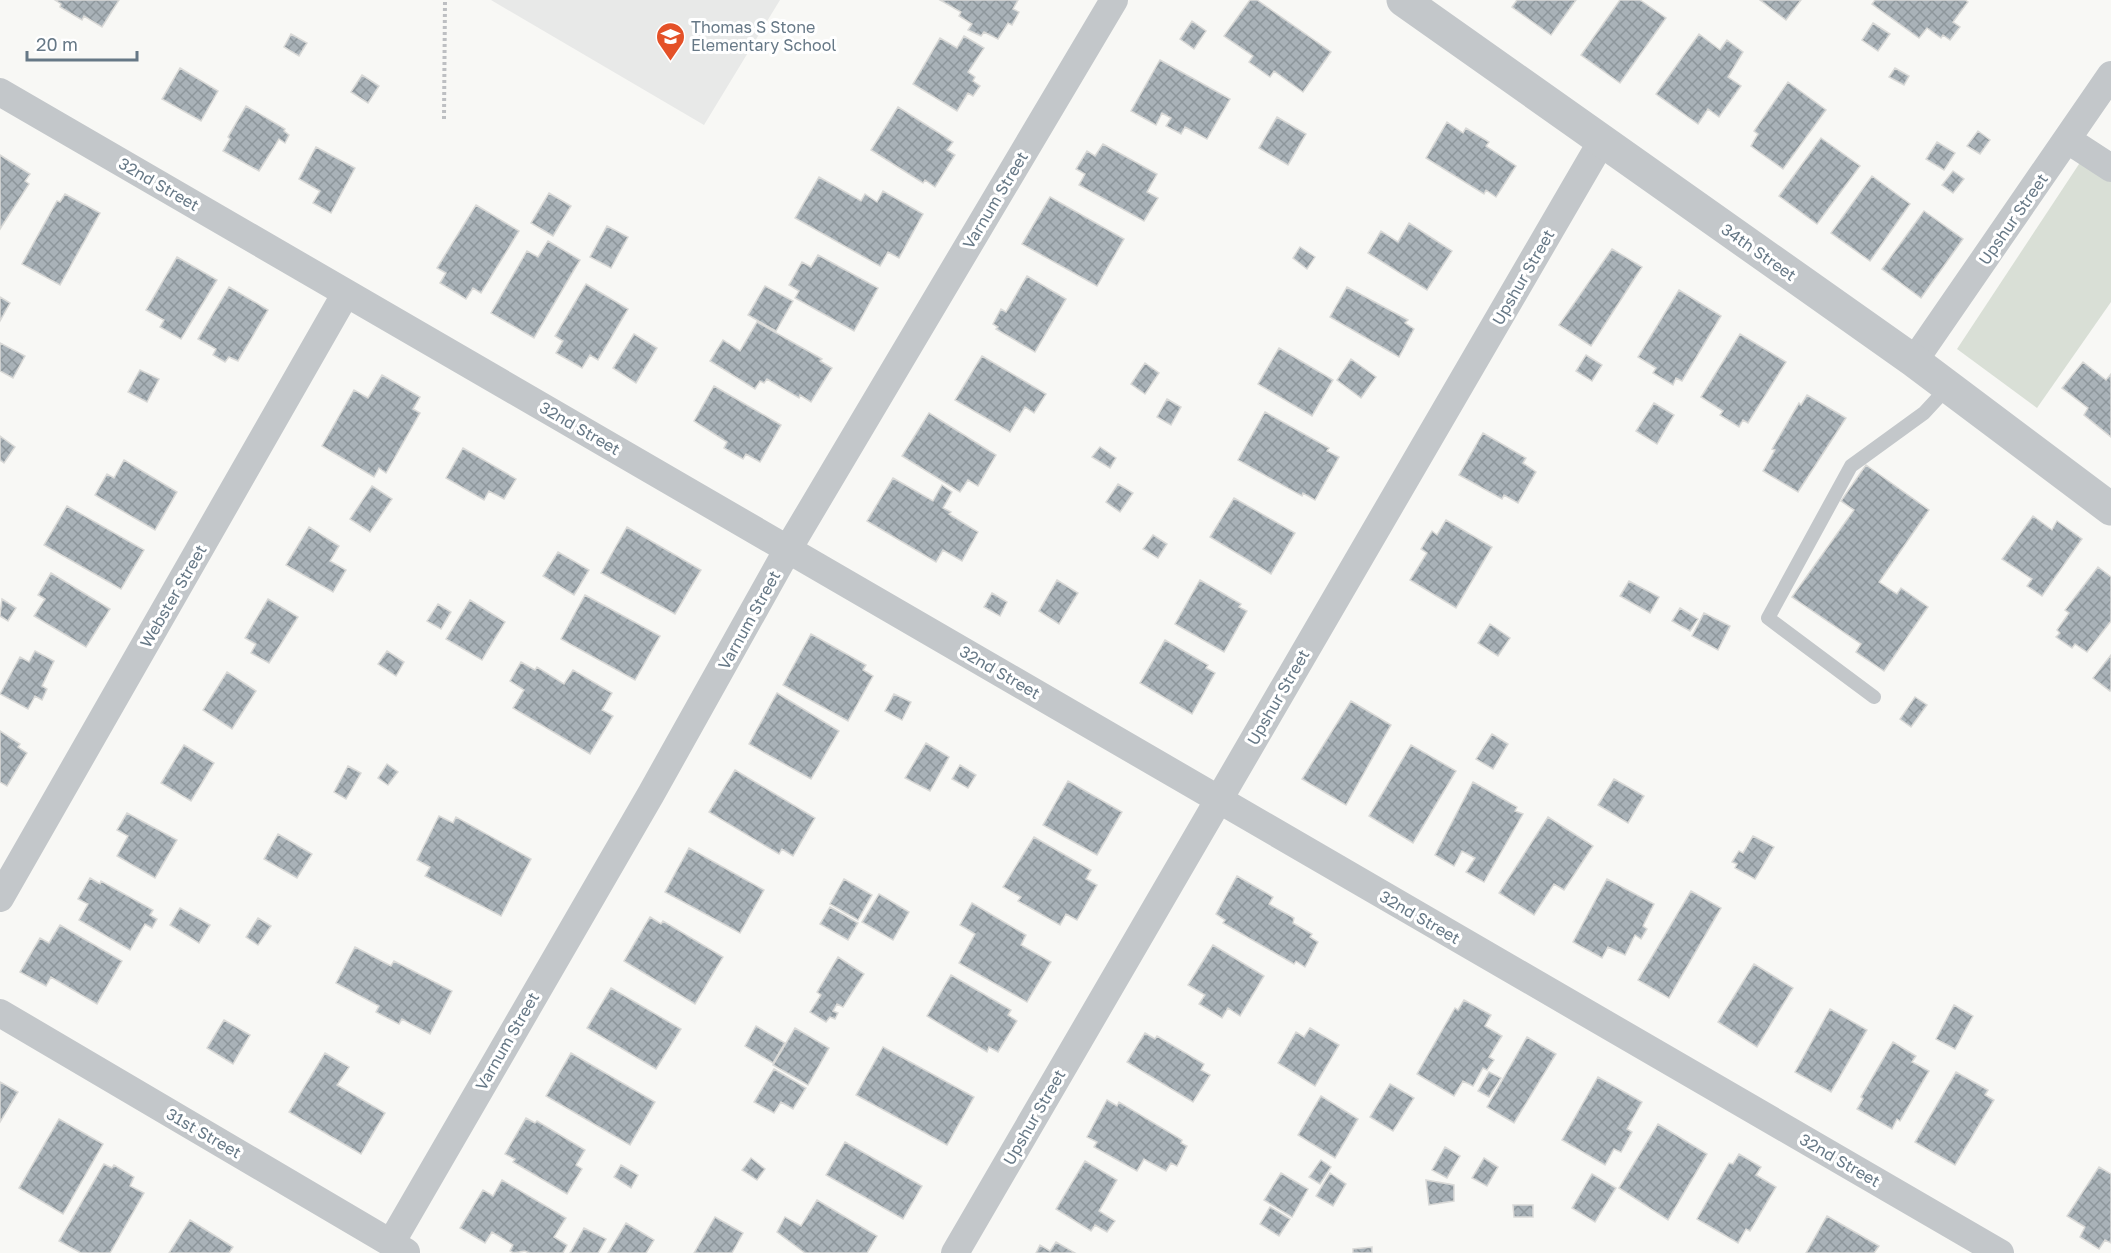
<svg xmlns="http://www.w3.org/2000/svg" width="2111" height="1253" viewBox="0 0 2111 1253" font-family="'Golos Text',sans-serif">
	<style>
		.built { fill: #e8e9e8 }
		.green { fill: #d9dfd6 }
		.building { fill: url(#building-cross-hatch); stroke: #d9d9d7; stroke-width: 1.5 }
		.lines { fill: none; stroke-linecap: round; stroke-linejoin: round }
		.path { stroke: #bdbfc2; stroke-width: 4; stroke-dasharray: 3 3; stroke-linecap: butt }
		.service { stroke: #c3c7ca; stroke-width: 14 }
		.minor { stroke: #c3c7ca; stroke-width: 28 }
		.tertiary { stroke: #c3c7ca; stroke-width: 33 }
		.labels { text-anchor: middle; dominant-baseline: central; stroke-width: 6; stroke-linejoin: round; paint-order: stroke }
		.poi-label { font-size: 16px; fill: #667886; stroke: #fff; text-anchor: start }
		.street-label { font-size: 16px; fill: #667886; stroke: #fff }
	</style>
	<defs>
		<pattern id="building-cross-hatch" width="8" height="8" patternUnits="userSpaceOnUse" patternTransform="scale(1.5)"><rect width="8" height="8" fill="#a9b2b8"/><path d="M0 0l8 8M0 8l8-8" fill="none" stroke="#8d969b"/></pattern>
	</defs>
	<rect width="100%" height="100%" fill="#f8f8f5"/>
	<!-- built -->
	<path class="built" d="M491,0H780L704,125Z"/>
	<!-- green -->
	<path class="green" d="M2083,158L2111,178V302L2037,408L1957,349Z"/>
	<!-- building -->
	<path class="building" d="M55,0H119L102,27L84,16L82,20L60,7L61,4Z
		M940,0H1018L1013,9L1019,12L1012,25L1008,23L998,39L984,32L981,36L968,30L972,24L959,16L961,12Z
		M1250,0H1257L1331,52L1303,92L1274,71L1270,77L1249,62L1253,56L1224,36Z
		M1517,0H1576L1551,35L1512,7Z
		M1620,0H1640L1666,18L1620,83L1581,55Z
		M1760,0H1801L1786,20Z
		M1875,0H1965L1968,2L1953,22L1960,27L1950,40L1943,35L1941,38L1927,28L1919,38L1872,4Z
		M1192,21L1206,31L1194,49L1180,39Z
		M1873,23L1890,34L1878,51L1862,40Z
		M291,34L307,43L299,56L284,47Z
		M1699,34L1720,50L1727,40L1743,52L1728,77L1741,86L1719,117L1708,109L1698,124L1656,94Z
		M964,36L984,48L968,72L975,77L973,81L980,86L973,96L968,93L957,111L913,84L940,38L957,48Z
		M1160,60L1230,99L1207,139L1185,127L1181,134L1166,126L1171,118L1162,113L1156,125L1131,111Z
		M180,68L218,91L201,121L162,99Z
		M1895,68L1909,76L1904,85L1889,77Z
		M362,75L379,86L368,103L351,92Z
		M1788,82L1826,110L1783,169L1751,146L1758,134L1754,131Z
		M246,106L285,129L284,131L289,135L285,143L279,139L259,171L223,151L230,139L228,137Z
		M898,107L953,142L947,150L955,155L935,187L925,180L923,183L871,150Z
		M1277,117L1306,134L1288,165L1259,148Z
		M1447,122L1463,133L1466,128L1489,142L1486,146L1516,166L1496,197L1486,190L1484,194L1426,158Z
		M1978,131L1990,140L1980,154L1967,146Z
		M1821,138L1860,166L1817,224L1779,196Z
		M1937,142L1955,153L1944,170L1926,159Z
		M1103,144L1157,174L1147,192L1158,198L1144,221L1079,185L1085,174L1076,169L1087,151L1095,156Z
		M316,147L355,168L331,213L313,203L320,191L299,179Z
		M0,155L30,174L25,181L29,184L0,229Z
		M1953,171L1964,179L1953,193L1942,185Z
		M1872,176L1910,204L1870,261L1831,233Z
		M819,177L861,201L865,194L877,202L883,191L923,214L899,258L888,252L880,266L795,218Z
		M549,193L571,206L553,236L531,223Z
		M65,194L100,213L60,285L22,264L57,201L60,202Z
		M1050,197L1124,239L1097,286L1022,244Z
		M476,205L519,231L481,293L473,288L466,299L440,283L446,273L437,268Z
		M1924,211L1963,239L1921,298L1882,269Z
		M1409,223L1452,251L1427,290L1368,253L1381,231L1398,242Z
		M607,226L628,237L611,268L590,257Z
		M548,241L580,260L534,338L491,313L527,251L538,257Z
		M1300,247L1315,257L1307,269L1293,258Z
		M1612,249L1642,267L1591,346L1559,325Z
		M818,255L878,288L854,331L795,298L799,291L789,285L802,262L811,267Z
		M177,257L217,280L181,339L160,327L164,320L146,310Z
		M1027,276L1066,299L1035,352L996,329L998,327L993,324L1001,309L1006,312Z
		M586,284L628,309L598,360L590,355L582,368L556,353L563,341L555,336Z
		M765,286L793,301L776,331L748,315Z
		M229,287L268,310L238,361L229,357L225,362L213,355L216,349L198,339Z
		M1347,287L1408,320L1405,323L1414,329L1399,357L1330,317Z
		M1679,290L1721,316L1682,381L1676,378L1673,385L1653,373L1656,368L1638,357Z
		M0,297L10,303L0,321Z
		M757,322L822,359L820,361L832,368L811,402L800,395L799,398L767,379L764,383L760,381L755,389L710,361L723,340L740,351Z
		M634,334L657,348L636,383L613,368Z
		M1740,334L1786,362L1748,423L1743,420L1739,427L1720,415L1723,411L1701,397Z
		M0,343L25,356L13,378L0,371Z
		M1279,348L1333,380L1312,416L1258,384Z
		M1586,355L1602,365L1592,381L1576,371Z
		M982,356L1046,394L1034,413L1025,407L1010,432L955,400Z
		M1351,359L1376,377L1361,398L1337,380Z
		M2083,362L2106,380L2111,374V437L2084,415L2088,408L2062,388Z
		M1145,363L1159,373L1145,394L1131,384Z
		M140,370L159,379L147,402L128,392Z
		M382,375L420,397L413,409L420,413L386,473L379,468L374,477L322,446L354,390L368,398Z
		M714,386L781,425L760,462L746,454L743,459L724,448L727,442L694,421Z
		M1807,395L1846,418L1798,492L1763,471L1775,450L1772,449L1799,403L1801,405Z
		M1167,399L1181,407L1171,425L1157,417Z
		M1654,403L1674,415L1657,444L1636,431Z
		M1265,412L1329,448L1327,451L1339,457L1315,500L1303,493L1302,496L1238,460Z
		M929,413L996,455L978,486L968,480L960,492L902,456Z
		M1483,433L1526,458L1523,463L1536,472L1518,503L1504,495L1502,499L1459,475Z
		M0,436L15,447L4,463L0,460Z
		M1100,447L1116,458L1110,468L1092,457Z
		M463,448L516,479L504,499L489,491L484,500L446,478Z
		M124,460L177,492L155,530L95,495L107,474L114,478Z
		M1866,465L1929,510L1879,582L1897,594L1901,588L1928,607L1884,671L1856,652L1861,644L1792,597L1854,510L1841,501Z
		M893,478L933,501L942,485L952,492L943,508L951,512L949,514L978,532L962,561L943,550L936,562L867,521Z
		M1118,484L1133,493L1120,512L1106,502Z
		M372,486L392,499L370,532L350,519Z
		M1234,498L1295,533L1271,574L1210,537Z
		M67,506L144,550L121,589L44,545Z
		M2033,516L2052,530L2057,521L2082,539L2042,596L2027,586L2032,579L2002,559Z
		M1446,520L1492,547L1456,608L1410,580L1427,553L1421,549L1432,531L1437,535Z
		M309,527L339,546L330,561L346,570L333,592L286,565Z
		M627,527L701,570L675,614L601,573Z
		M1153,535L1167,544L1158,558L1143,549Z
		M558,552L589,570L574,595L543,576Z
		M2098,567L2111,577V621L2087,652L2075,644L2072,648L2056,637L2060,633L2057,630L2069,613L2065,610Z
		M51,573L110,609L86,647L34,616L45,599L38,595Z
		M1057,580L1078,593L1059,624L1039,611Z
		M1200,580L1241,604L1239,607L1247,611L1224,652L1175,624Z
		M1629,581L1659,597L1650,613L1620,596Z
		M992,593L1007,602L1000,616L984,607Z
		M585,595L660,636L635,680L561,639Z
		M2,599L16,608L8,621L0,616Z
		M268,599L298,617L269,663L251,653L256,644L245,638Z
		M470,600L505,622L482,660L446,639Z
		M438,604L451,612L441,629L427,621Z
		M1680,608L1698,619L1690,631L1672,621Z
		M1704,613L1730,626L1718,650L1692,636Z
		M1490,624L1510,638L1498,656L1478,643Z
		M811,634L866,665L863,670L873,676L848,721L783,685Z
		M1165,640L1208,665L1206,668L1215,673L1192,714L1140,683Z
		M35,651L54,661L42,686L47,689L42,700L35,696L28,709L0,694L20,657L29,662Z
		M387,651L404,662L396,676L378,664Z
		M2111,655V689L2110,691L2093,678Z
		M521,662L535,670L537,667L564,684L573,670L612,693L602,710L613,716L590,754L513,708L524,690L510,681Z
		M227,672L256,691L232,729L203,710Z
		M777,693L839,731L811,779L749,744Z
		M894,694L911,702L902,720L885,711Z
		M1915,697L1927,705L1911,727L1900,719Z
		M1351,701L1391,725L1346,805L1302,779Z
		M0,731L20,744L18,747L27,753L7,786L0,782Z
		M1492,734L1508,744L1493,769L1476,759Z
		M926,743L949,757L930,791L905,778Z
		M184,745L214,763L191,801L161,783Z
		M1411,745L1456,771L1413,843L1369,816Z
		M387,764L398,772L388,785L378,778Z
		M960,765L976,775L968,788L952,779Z
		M348,766L361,773L346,799L334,792Z
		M735,770L815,818L793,856L782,849L779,854L709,812Z
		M1614,779L1644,796L1628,823L1598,805Z
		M1068,781L1122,812L1097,855L1043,825Z
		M1473,782L1517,807L1515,811L1523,814L1484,882L1466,872L1475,858L1462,851L1454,866L1435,855Z
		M127,813L177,840L155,878L117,856L128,836L117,830Z
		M439,816L453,823L456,817L531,859L501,916L425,876L430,867L417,860Z
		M1548,817L1593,846L1564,890L1554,884L1534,915L1499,893Z
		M278,834L312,854L297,878L264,859Z
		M1753,836L1774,847L1755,879L1735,868L1737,864L1732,862L1739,851L1743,853Z
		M1034,837L1091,870L1086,879L1097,885L1077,920L1066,914L1060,925L1018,901L1021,897L1003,887Z
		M689,848L764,890L740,933L665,892Z
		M1237,876L1273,897L1269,904L1294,918L1293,923L1312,934L1310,937L1318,942L1305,967L1296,961L1294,964L1223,923L1225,920L1216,914Z
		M90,878L100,884L101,881L153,910L150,915L157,919L152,928L145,924L130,950L79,920L88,904L78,899Z
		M844,879L872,895L858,920L830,904Z
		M1607,879L1654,904L1643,926L1647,929L1641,939L1635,935L1625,955L1608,947L1602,958L1573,942Z
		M1691,891L1721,908L1669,998L1638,980Z
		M879,894L909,912L893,940L862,922Z
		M972,903L1026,935L1021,945L1051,962L1027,1002L959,963L975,934L960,925Z
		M830,907L858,923L848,940L820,924Z
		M180,908L210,925L199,943L170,925Z
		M650,917L661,924L663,921L723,957L695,1004L624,961Z
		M258,918L271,926L258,945L246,937Z
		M60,925L122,961L97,1004L51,977L46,986L20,972L40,938L49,943Z
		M1213,945L1264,976L1240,1016L1228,1008L1222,1018L1199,1004L1205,995L1188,985Z
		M355,947L391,966L394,961L452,991L430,1034L402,1019L399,1024L376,1012L379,1006L336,983Z
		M838,957L864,974L843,1007L837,1004L833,1011L838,1013L835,1019L830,1017L826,1022L810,1012L821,995L817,992Z
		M1754,964L1793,988L1757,1047L1718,1022Z
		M951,975L1011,1010L1008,1015L1017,1021L998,1052L989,1047L987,1052L927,1016Z
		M611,988L681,1029L656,1069L587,1028Z
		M1464,1000L1491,1015L1485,1026L1502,1036L1489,1057L1494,1060L1487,1070L1483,1068L1473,1086L1463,1081L1454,1096L1417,1074L1455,1008L1458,1010Z
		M1954,1005L1973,1016L1955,1049L1936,1039Z
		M1830,1009L1867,1030L1831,1092L1795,1072Z
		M224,1020L250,1035L233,1064L207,1048Z
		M756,1026L785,1043L773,1063L745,1046Z
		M795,1028L829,1048L808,1085L773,1065Z
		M1310,1028L1339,1045L1315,1086L1278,1063L1296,1032L1304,1037Z
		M1145,1033L1155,1039L1157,1036L1204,1064L1201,1070L1210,1075L1193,1102L1127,1062Z
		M1527,1037L1556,1054L1514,1123L1487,1107Z
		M1893,1042L1916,1056L1912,1062L1929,1071L1900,1121L1897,1119L1892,1129L1857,1109L1863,1099L1861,1097Z
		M883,1047L974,1097L947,1145L856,1095Z
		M325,1053L349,1067L337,1085L385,1113L361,1154L289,1112Z
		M571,1053L655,1102L630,1145L546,1096Z
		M774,1069L806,1088L793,1109L781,1102L774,1113L754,1102Z
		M1489,1072L1501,1078L1489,1097L1478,1091Z
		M1956,1072L1988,1090L1985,1095L1994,1100L1955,1165L1915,1142Z
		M1598,1077L1642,1102L1627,1129L1632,1132L1621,1152L1614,1149L1605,1165L1562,1140Z
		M0,1082L18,1092L0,1122Z
		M1390,1084L1414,1098L1393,1131L1370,1117Z
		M1321,1096L1358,1119L1335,1158L1298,1135Z
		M1107,1100L1117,1106L1119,1102L1182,1140L1181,1143L1187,1146L1177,1166L1171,1163L1166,1171L1144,1159L1137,1171L1094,1147L1097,1142L1087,1137Z
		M526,1118L535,1123L537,1121L585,1150L576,1165L582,1169L567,1194L513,1162L515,1159L505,1154Z
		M59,1119L103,1144L63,1214L19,1188Z
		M1658,1124L1707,1154L1668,1220L1619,1188Z
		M845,1142L922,1186L903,1219L826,1175Z
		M1445,1147L1460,1156L1447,1178L1432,1170Z
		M1739,1154L1761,1167L1756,1175L1776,1187L1750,1231L1746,1229L1738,1243L1697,1219L1729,1163L1733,1164Z
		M751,1158L765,1169L757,1180L742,1170Z
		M1484,1158L1498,1167L1487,1186L1472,1178Z
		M1321,1160L1331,1167L1320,1184L1309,1177Z
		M1085,1161L1117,1180L1099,1211L1115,1221L1107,1232L1095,1225L1091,1231L1056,1209Z
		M104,1164L112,1168L114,1165L134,1177L130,1186L144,1193L110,1253H81L59,1241Z
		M621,1165L638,1175L631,1188L614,1177Z
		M2099,1167L2111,1174V1243L2105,1240L2099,1249L2080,1237L2085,1227L2067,1216Z
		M1281,1173L1308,1189L1292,1217L1264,1200Z
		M1330,1173L1346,1184L1333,1206L1316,1196Z
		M1592,1174L1616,1188L1595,1222L1572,1208Z
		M502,1180L566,1218L554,1237L567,1245L563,1253H529L525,1251L514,1253L510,1251L513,1245L492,1232L485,1243L460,1228L483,1190L493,1196Z
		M1426,1180L1454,1185V1201L1429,1205Z
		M817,1200L877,1236L867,1253H805L777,1232L785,1217L801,1226Z
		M1513,1205H1533V1217H1514Z
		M1270,1207L1290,1219L1279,1236L1260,1224Z
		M1827,1216L1879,1246L1874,1253H1806Z
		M715,1217L743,1233L732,1253H694Z
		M190,1220L233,1247L229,1253H169Z
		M626,1223L654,1240L646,1253H608Z
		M584,1228L606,1239L598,1253H570Z
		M1056,1242L1075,1253H1036L1040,1245L1050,1251Z
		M1372,1247V1253H1353V1249Z"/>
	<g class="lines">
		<!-- path -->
		<path class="path" d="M444,119L445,0"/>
		<!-- service -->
		<path class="service" d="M1874,697L1768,618L1851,466L1924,413L1948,387"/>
		<!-- minor -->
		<path class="minor" d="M0,92L2000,1253
			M2068,140L2111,168
			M1914,361L2111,75
			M0,898L346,293
			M0,1013L406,1252
			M391,1243L651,794L788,549L1114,0
			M955,1253L1602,141"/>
		<!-- tertiary -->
		<path class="tertiary" d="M1403,0L1914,361L2111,509"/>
	</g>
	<!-- icons -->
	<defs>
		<symbol id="school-pin" viewBox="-11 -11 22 30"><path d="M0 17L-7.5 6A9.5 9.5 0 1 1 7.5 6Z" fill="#e45128" stroke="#fff"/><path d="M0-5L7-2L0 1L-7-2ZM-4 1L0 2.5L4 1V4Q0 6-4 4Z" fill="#fff"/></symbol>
	</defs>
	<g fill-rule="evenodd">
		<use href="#school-pin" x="654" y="20" width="33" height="45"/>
	</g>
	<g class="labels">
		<!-- poi labels -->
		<g class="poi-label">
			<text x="691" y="27">Thomas S Stone<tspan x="691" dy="18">Elementary School</tspan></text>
		</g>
		<!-- street labels -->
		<g class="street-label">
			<text transform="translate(159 184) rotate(30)">32nd Street</text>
			<text transform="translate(995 200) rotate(-59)">Varnum Street</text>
			<text transform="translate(2013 219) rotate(-55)">Upshur Street</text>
			<text transform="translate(1759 252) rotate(35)">34th Street</text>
			<text transform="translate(1523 277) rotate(-60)">Upshur Street</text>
			<text transform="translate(580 428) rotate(30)">32nd Street</text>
			<text transform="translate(173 596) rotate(-60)">Webster Street</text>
			<text transform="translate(749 620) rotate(-61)">Varnum Street</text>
			<text transform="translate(1000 672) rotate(30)">32nd Street</text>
			<text transform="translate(1278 697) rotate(-60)">Upshur Street</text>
			<text transform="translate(1420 917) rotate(30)">32nd Street</text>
			<text transform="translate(507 1041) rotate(-60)">Varnum Street</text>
			<text transform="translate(1034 1117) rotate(-60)">Upshur Street</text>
			<text transform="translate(204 1133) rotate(30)">31st Street</text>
			<text transform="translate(1840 1160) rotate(30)">32nd Street</text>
		</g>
	</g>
	<!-- scale -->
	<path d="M27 51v9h110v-9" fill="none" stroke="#667886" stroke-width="3"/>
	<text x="36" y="51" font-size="18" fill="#667886" stroke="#ffffff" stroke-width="4.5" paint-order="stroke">20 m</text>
</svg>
